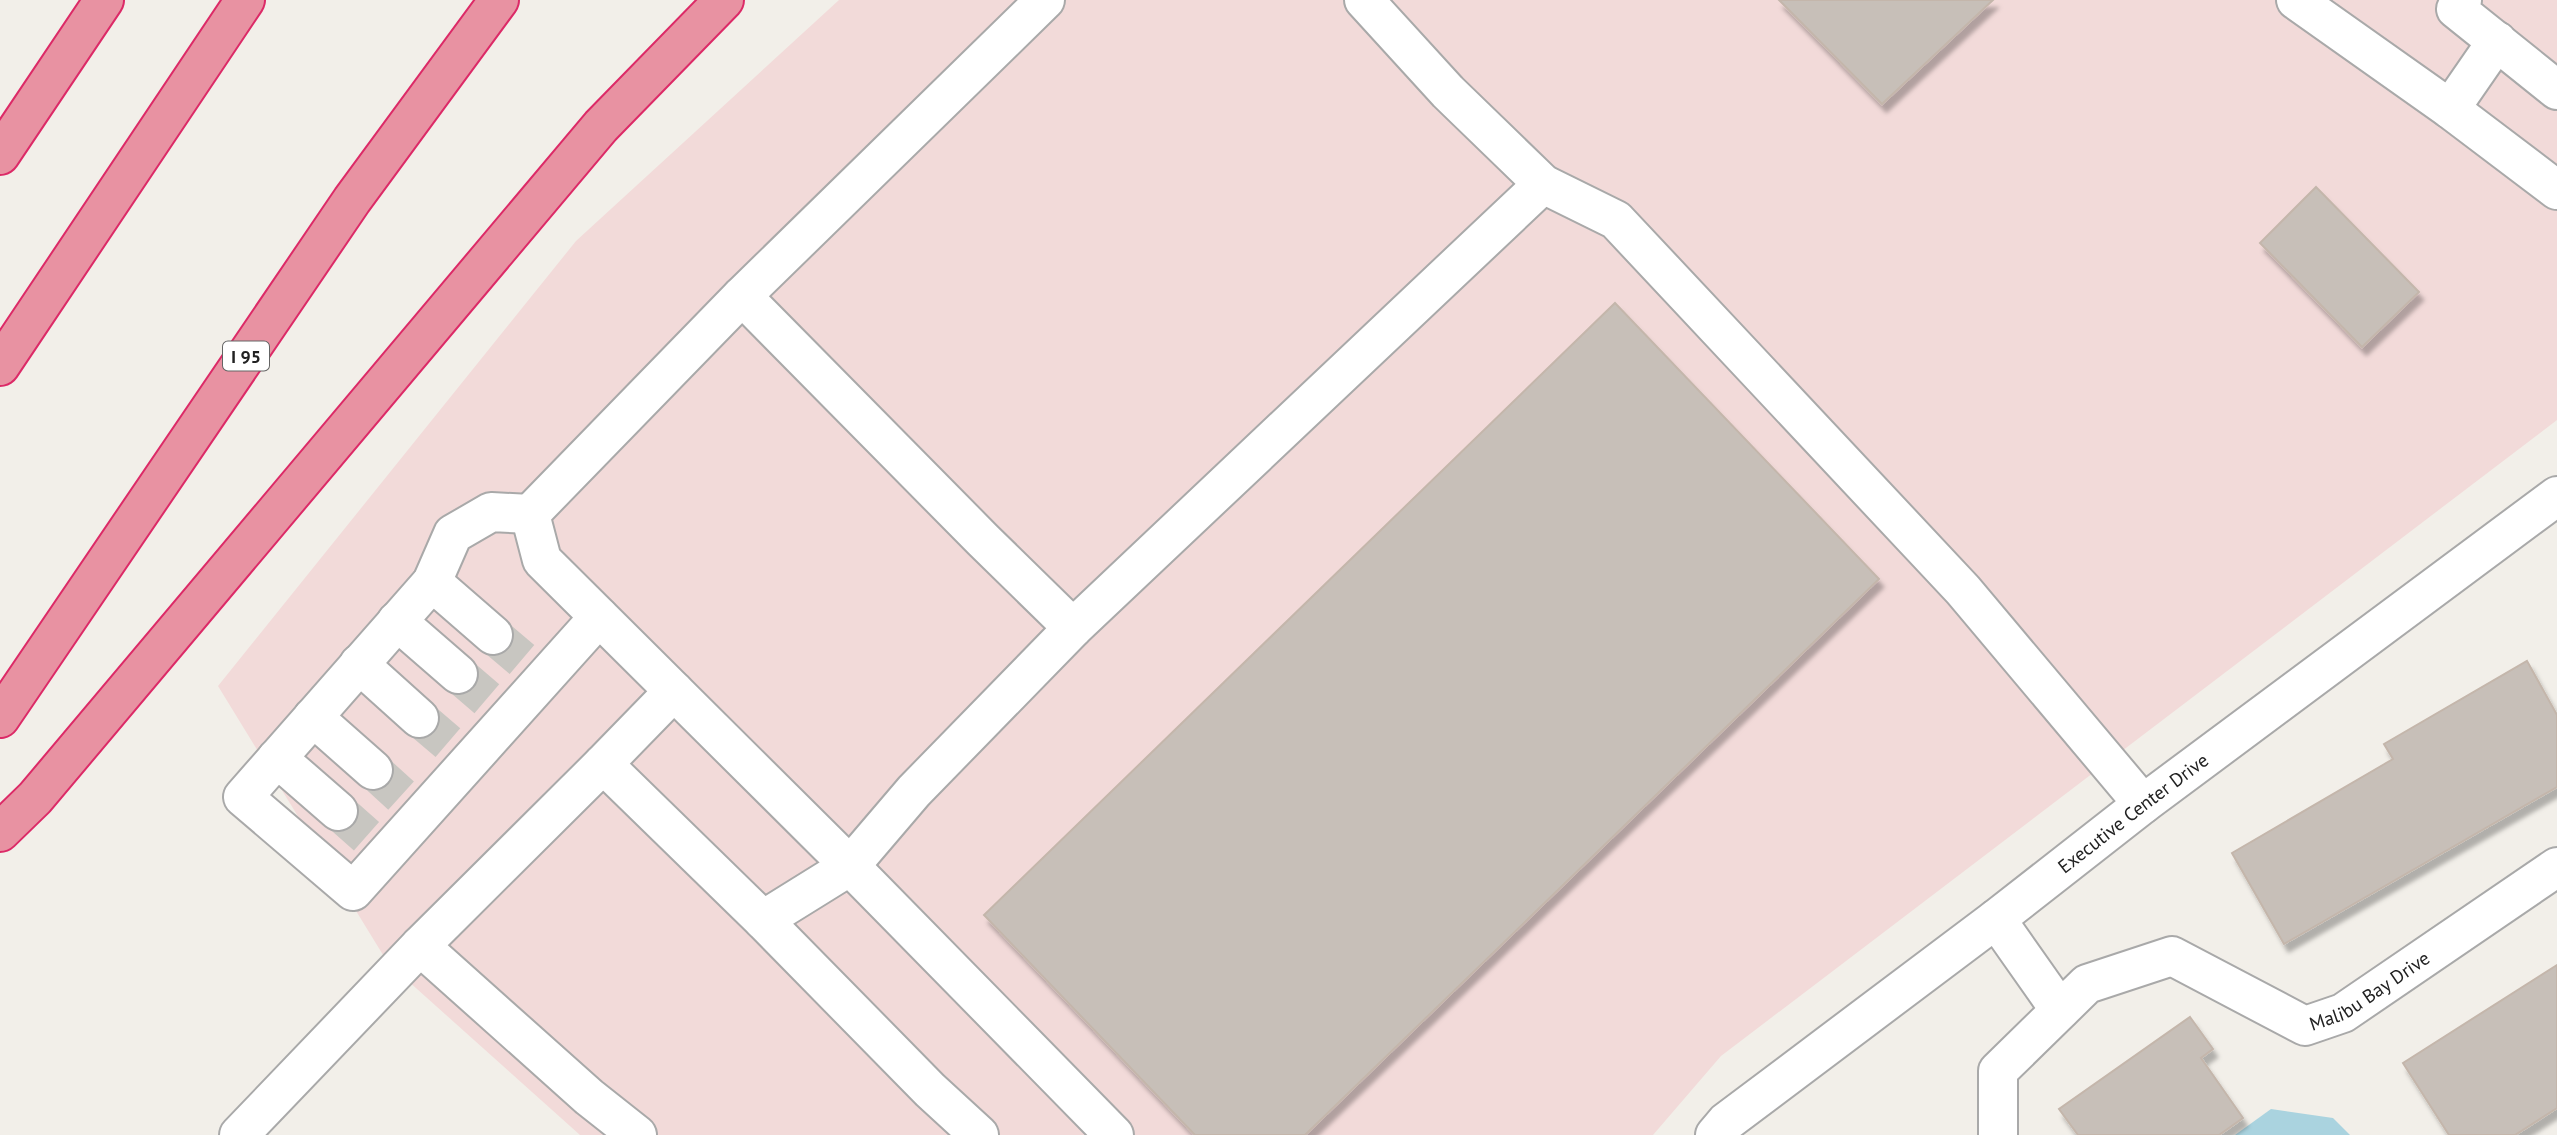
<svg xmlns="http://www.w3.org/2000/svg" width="2557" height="1135" viewBox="0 0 2557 1135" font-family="'PT Sans',sans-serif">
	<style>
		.commercial { fill: #f2dad9 }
		.water { fill: #aad3df }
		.building { fill: #c7bfb8; stroke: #c4b6ab; stroke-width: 2; filter: url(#shadow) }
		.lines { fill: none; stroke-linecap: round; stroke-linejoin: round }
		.minor-tunnel { stroke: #c8c6c1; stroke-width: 38; stroke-dasharray: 38 19; stroke-linecap: butt }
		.minor-casing { stroke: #a9a9a9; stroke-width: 42 }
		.highway-casing { stroke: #dc2a67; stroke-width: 42 }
		.minor { stroke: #fff; stroke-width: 38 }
		.highway { stroke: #e892a2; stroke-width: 38 }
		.labels { text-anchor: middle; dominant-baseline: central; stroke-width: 5; stroke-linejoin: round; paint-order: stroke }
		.shield { fill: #fff; stroke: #646464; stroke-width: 2 }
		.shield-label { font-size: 18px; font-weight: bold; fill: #222 }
		.street-label { font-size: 19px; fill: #222; stroke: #fff }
	</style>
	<defs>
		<filter id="shadow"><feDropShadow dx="4.5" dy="8" stdDeviation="2" flood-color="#0004"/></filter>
	</defs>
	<rect width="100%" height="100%" fill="#f2efe9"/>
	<!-- commercial -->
	<path class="commercial" d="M839,0H2557V420L1721,1056L1653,1135H580L388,963L218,686L576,241Z"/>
	<!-- water -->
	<path class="water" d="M2271,1109L2333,1118L2350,1135H2235Z"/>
	<!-- building -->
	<path class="building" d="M1779,0H1993L1882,104Z
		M2316,187L2419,292L2362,347L2260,243Z
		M1615,303L1879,579L1305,1135H1195L984,915Z
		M2527,661L2557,715V787L2284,944L2232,853L2393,759L2384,744Z
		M2557,965V1108L2515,1135H2449L2403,1063Z
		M2190,1017L2213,1049L2201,1058L2243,1118L2219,1135H2078L2059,1109Z"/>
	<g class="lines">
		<!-- minor-tunnel -->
		<path class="minor-tunnel" d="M493,635L526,663
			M458,674L493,704
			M419,718L453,747
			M373,770L407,801
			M338,811L372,841"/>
		<defs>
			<g id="minor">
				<path d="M1045,0L742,296L530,514L542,560L850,866L1114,1135"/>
				<path d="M1364,0L1448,92L1543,184L1616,220L1963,590L2143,804"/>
				<path d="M2296,0L2450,109L2557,190"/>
				<path d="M2462,0L2456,9L2557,90"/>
				<path d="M2450,109L2497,41"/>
				<path d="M742,296L983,540L1073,628"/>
				<path d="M530,514L491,512L453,534L432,582L243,797L353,891L599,617"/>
				<path d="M432,582L493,635"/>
				<path d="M397,621L458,674"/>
				<path d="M359,664L419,718"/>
				<path d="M313,717L373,770"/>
				<path d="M277,758L338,811"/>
				<path d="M603,764L674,691"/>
				<path d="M1996,919L2060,1010"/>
				<path d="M763,920L850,866L914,791L1073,628L1543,184"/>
				<path d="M239,1135L420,946"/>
				<path d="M637,1135L589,1097L420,946L603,764L763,920L930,1090L979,1135"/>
				<path id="s1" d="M1715,1135L1726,1122L1996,919L2143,804L2557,496"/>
				<path id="s2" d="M1998,1135V1071L2087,984L2172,956L2305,1026L2343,1013L2557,867"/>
			</g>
			<path id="highway" d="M0,155L104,0
				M0,366L245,0
				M0,718L352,200L499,0
				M0,832L35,798L601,126L724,0"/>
		</defs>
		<!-- minor casing -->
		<use href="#minor" class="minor-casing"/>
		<!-- highway casing -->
		<use href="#highway" class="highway-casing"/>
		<!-- minor -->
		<use href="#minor" class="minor"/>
		<!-- highway -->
		<use href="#highway" class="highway"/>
	</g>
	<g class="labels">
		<!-- shield labels -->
		<rect class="shield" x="223" y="341.5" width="46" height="29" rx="5"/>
		<g class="shield-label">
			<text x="246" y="356">I 95</text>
		</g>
		<!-- street labels -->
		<g class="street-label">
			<text stroke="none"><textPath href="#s1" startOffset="528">Executive Center Drive</textPath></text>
			<text stroke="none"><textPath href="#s2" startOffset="502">Malibu Bay Drive</textPath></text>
		</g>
	</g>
</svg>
